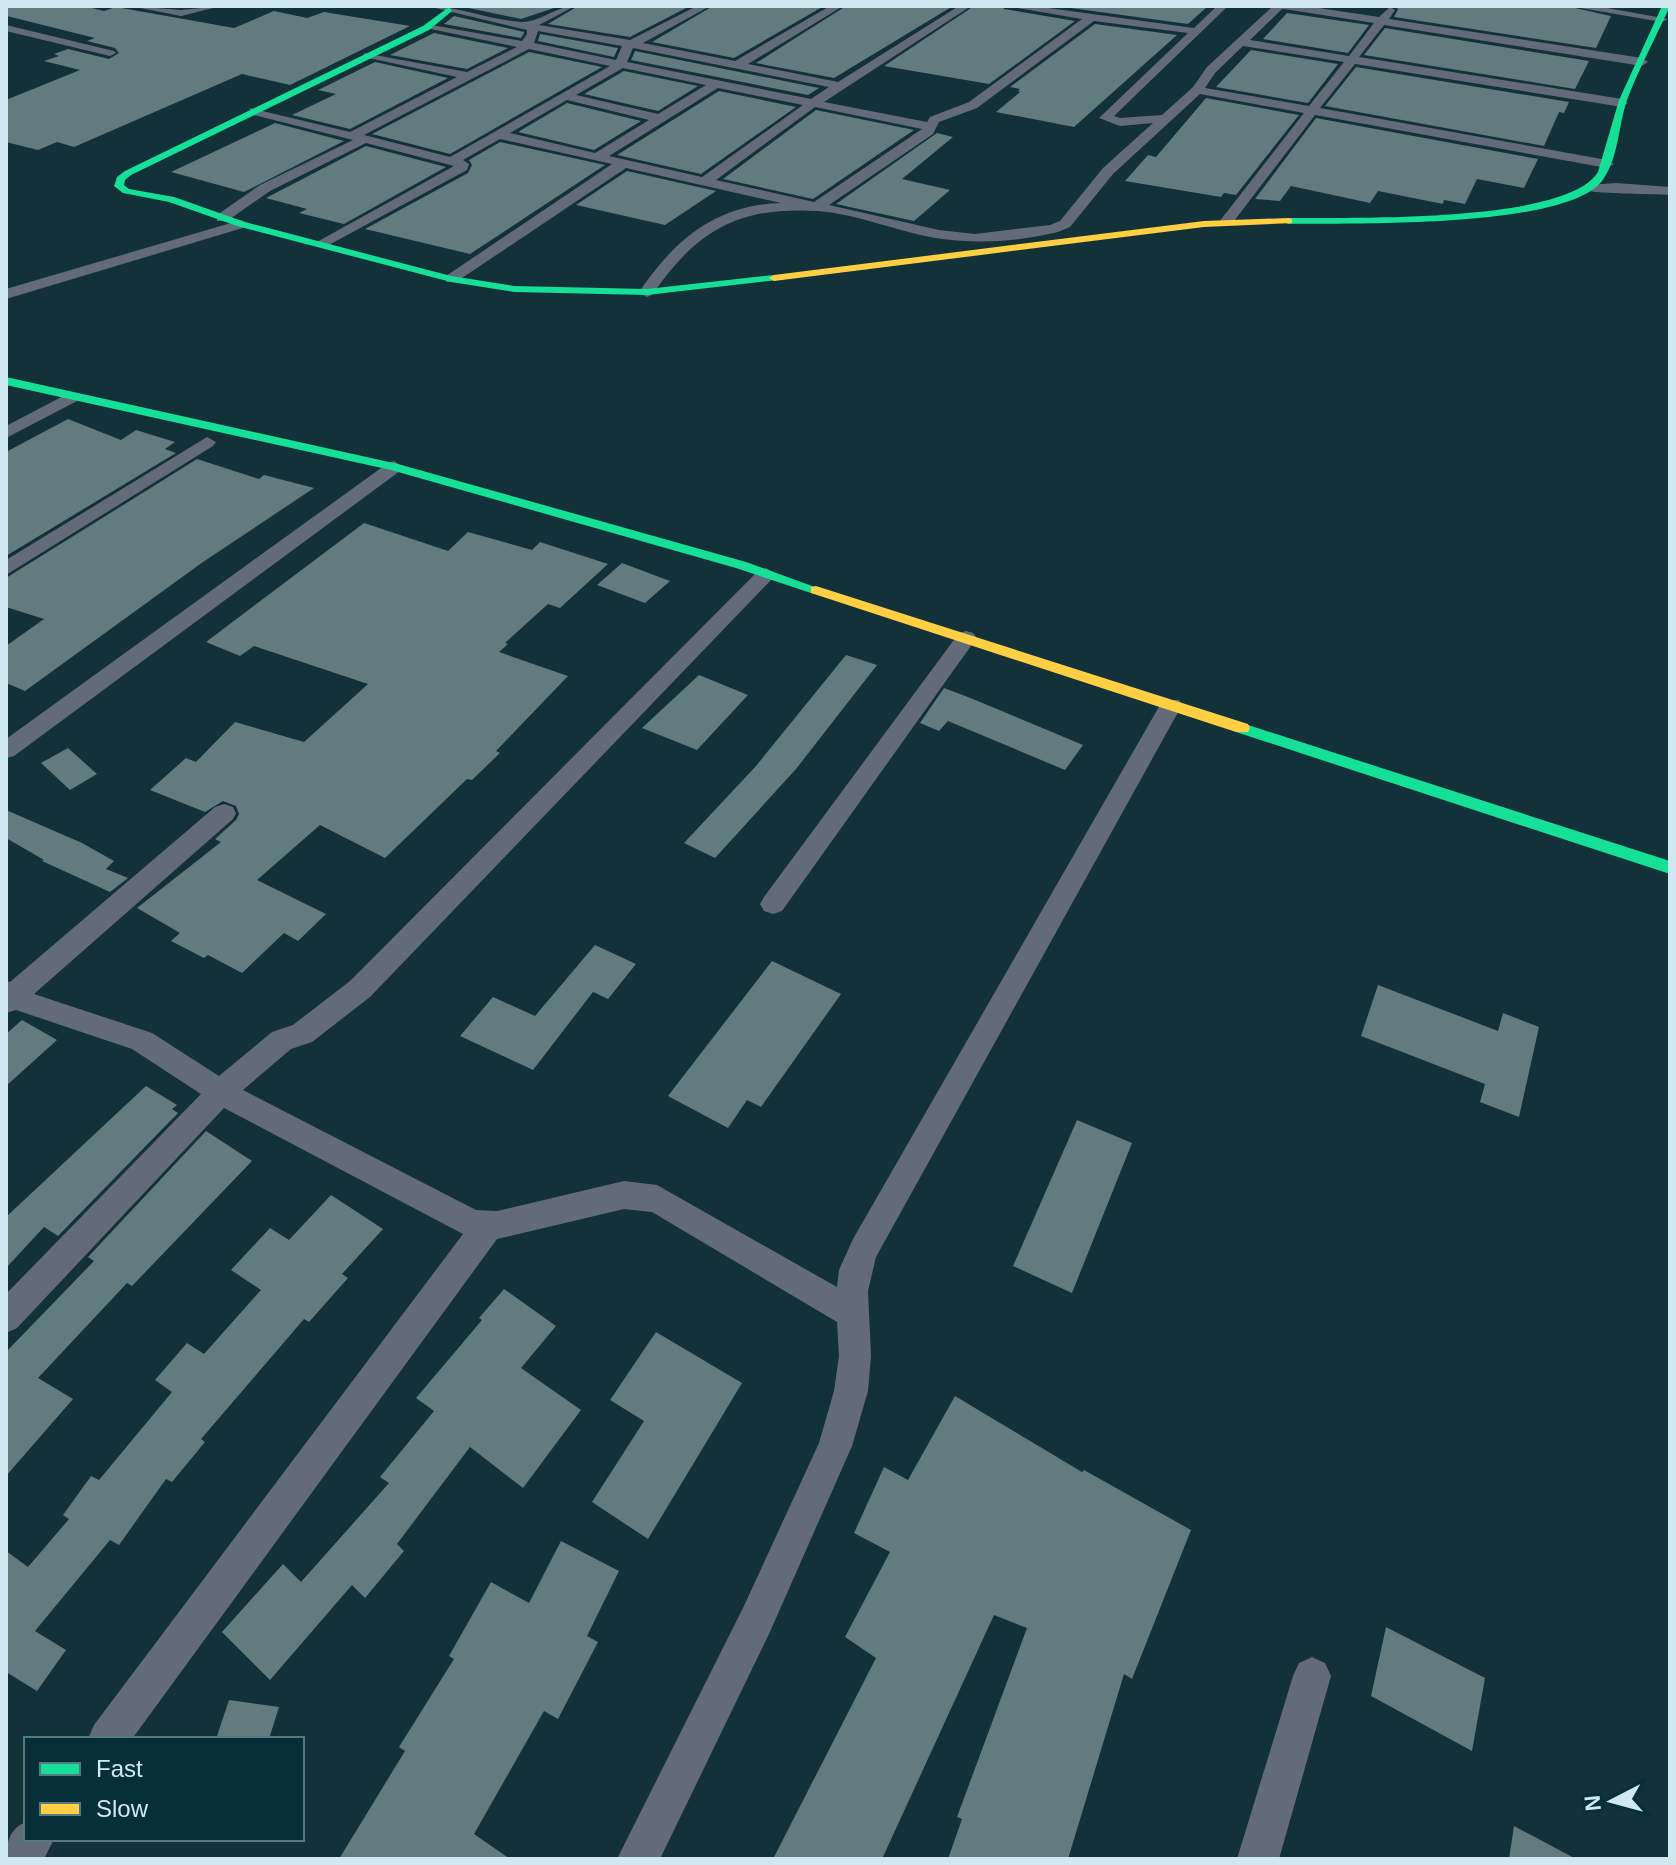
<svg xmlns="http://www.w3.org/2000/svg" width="1676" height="1865" viewBox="0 0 1676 1865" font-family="Helvetica,sans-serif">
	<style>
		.building { fill: #627b7e }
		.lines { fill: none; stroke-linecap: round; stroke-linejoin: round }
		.street { fill: #646b78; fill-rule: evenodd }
		.fast { fill: #16e098; fill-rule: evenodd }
		.slow { fill: #ffcf43; fill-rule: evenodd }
	</style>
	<rect width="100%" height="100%" fill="#123138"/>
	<!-- building -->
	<path class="building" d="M8,6H84L104,11L116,7L234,28L274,11L307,18L324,12L410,26L290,85L242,74L74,147L57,142L38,150L6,142V100L80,70L44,61L59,56L54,54L68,49L109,59L119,53L115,48L87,41L95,38L7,16Z
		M459,6H560L521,19Z
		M578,6H690L630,37L548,24Z
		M713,6H824L734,58L652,42Z
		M846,6H953L834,78L756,63Z
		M974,6H1002L1004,9L1075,21L989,84L884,66Z
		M1056,6H1208L1188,24Z
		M1394,6H1566L1611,16L1596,48L1394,17L1398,9Z
		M1287,13L1369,25L1348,53L1263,39Z
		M454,16L524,32V33L521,38L444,24Z
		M1095,24L1177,35L1074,127L996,112L1020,92L1018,91L1020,89L1010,87Z
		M1385,28L1589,61L1575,89L1364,55Z
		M434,33L508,48L467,69L390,55Z
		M540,34L618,48L614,57L538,41Z
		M1251,50L1338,64L1308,103L1216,87Z
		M635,51L819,88L808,95L631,60Z
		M529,52L602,67L450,154L372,134Z
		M375,62L448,78L350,129L292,115L336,94L318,90Z
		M1356,67L1569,102L1564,113L1559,112L1544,146L1325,106Z
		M624,71L698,86L658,111L584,94Z
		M719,91L796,107L701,174L617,155Z
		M1206,98L1299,115L1236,195L1224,193L1221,197L1125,181L1148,155L1156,157Z
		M567,103L641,121L594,150L518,132Z
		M816,110L914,130L813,199L723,179Z
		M1316,118L1538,159L1524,188L1477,179L1465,204L1444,200L1443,204L1378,191L1370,203L1291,186L1280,201L1255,199Z
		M275,123L344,141L244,192L171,172Z
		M937,133L953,137L902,179L950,190L914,221L836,204Z
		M500,142L605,165L470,254L365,229L468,173L472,165L469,160Z
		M366,146L446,167L344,224L299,213L307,209L266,198Z
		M627,171L716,191L665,225L576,205Z
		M68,419L121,440L136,430L175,442L165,449L176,453L6,556V452Z
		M197,459L259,479L264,475L314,488L203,562L25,691L6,683V646L44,619L6,607V578Z
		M364,523L448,551L468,532L532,550L540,542L608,564L560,608L548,604L505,643L508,644L499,652L568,676L496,751L500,753L472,780L467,779L385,858L320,825L257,880L326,914L298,941L284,933L242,973L208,955L204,958L171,941L180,933L137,908L221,842L215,839L236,820L239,814L236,806L223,801L205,812L150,790L186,758L196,762L235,722L304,742L368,684L254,646L240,656L206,642Z
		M622,563L670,581L645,603L597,585Z
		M846,655L877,665L796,769L715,858L684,843L756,766Z
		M699,675L748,695L697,750L642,728Z
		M944,688L968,697L1083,745L1065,770L948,721L939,731L920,723Z
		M68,748L97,774L70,790L41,763Z
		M6,810L82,843L114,861L106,869L128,878L110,892L42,861L44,860L6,838Z
		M595,945L636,964L608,999L593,992L533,1070L460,1036L493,997L535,1016Z
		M772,961L841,994L761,1107L747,1100L728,1128L668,1096Z
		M1378,985L1498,1031L1503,1013L1539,1027L1519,1117L1480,1102L1485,1084L1361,1036Z
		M22,1020L57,1040L6,1086V1034Z
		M146,1086L177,1105L172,1109L178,1113L58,1236L44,1227L6,1268V1217Z
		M1077,1120L1132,1143L1072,1293L1013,1266Z
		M206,1131L252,1161L132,1286L127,1283L38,1378L73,1399L6,1476V1352L94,1261L88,1257Z
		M331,1195L383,1229L342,1274L348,1278L309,1322L304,1319L201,1439L205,1442L172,1482L166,1479L119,1545L110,1540L35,1631L66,1650L37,1691L6,1672V1551L28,1567L69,1519L63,1515L91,1476L99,1480L172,1392L155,1380L187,1343L204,1354L261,1290L231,1270L270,1228L289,1240Z
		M504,1289L556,1326L521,1368L581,1410L523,1488L470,1447L397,1544L404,1551L365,1598L352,1585L270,1680L222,1632L283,1564L301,1582L389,1483L380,1477L434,1411L416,1398L482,1320L479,1318Z
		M656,1332L742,1383L648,1539L592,1502L644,1421L610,1400Z
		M955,1396L1082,1472L1084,1470L1191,1530L1132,1679L1124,1674L1068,1859H948L962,1819L957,1817L1027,1628L994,1615L882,1859H773L876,1658L845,1637L890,1552L854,1533L884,1467L908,1480Z
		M561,1541L619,1571L587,1636L598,1642L558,1719L544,1711L474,1834L510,1859H339L405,1751L399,1747L454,1659L449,1656L491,1582L529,1603Z
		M1386,1627L1485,1678L1472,1751L1371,1696Z
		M229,1700L279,1707L269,1739H216Z
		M1514,1826L1576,1859H1509Z"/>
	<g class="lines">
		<!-- street -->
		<path class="street" d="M130,6L181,10L221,6L181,16Z
			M427,6C459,6 489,20 521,22C539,23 556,6 575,6L539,25L630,40L697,6H710L643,43L735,61L830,6H843L748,64L838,82L959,6H971L824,102L927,122L930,117L969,102L1082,19L1005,6H1034L1194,28L1217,6H1228L1114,116L1120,118L1162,115L1193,87L1207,67L1273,6H1305L1379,17L1390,7L1395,10L1389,19L1642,58L1648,62L1642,66L1384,25L1359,57L1622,99L1628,103L1622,107L1355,64L1320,108L1607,160L1614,164L1607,168L1315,115L1231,225L1226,226L1219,222L1304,113L1200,94L1113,174L1070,227L1058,232C1021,241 980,244 942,239C900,233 859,214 817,211C738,206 696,231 652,295L647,297L639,292C675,239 716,205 781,203L626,168L456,282H446V276L612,164L500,139L463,160L469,164L467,170L327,246H317L315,243L454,166L366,143L270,191L227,221H217V215L260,185L353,140L250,114V108L350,132L457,77L364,57V53L467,72L517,47L426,28V24L522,41L527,34V30ZM1282,9H1284L1374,23L1349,56L1250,40ZM1094,21L1188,33L1099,118L1120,126L1153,123L1103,168L1060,221L1050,225L975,234L939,230L829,205L933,134L939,122L977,108ZM538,31L622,46L616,60L534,43ZM1243,46L1344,62L1309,106L1205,88L1215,73ZM633,48L829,87L811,99L627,62ZM529,49L610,66L450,157L364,135ZM623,68L706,85L658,114L576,95ZM718,88L803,105L702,177L609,156ZM567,100L649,120L595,153L510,133ZM815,107L922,129L814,202L716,180Z
			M1569,6H1596L1668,19L1662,22Z
			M6,25L114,51L116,53L110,56L6,31Z
			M1616,183L1670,187V195C1655,194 1589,194 1582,189L1589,185Z
			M241,220L248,224L246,227L6,299V289Z
			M71,392L80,397L77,401L6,438V426Z
			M207,437L216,442L213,446L6,575V560Z
			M394,461L403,467L400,471L14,756L6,758V739L388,463Z
			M766,568L776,574L773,578L370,997L312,1042L291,1049L243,1090L476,1210L497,1211L624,1181L657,1185L837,1287L839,1270L853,1239L1160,705L1163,700H1179L1182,705L876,1257L868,1291L871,1356L868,1391L852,1446L769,1634L660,1859H617L743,1608L819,1443L834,1391L839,1356L837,1322L652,1212L624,1209L497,1239L132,1739H88L94,1725L463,1234L224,1108L17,1328L6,1333V1294L201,1094L132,1049L16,1010L6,1013V981L10,982L215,807L224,804L233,807L236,813L233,819L34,994L152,1033L219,1076L272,1032L293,1025L350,981L759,570Z
			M966,631L973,633L977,638L973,643L782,911L773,914L764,911L760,904L764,897L959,633Z
			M1312,1657L1325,1663L1331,1676L1279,1859H1237L1293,1676L1299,1663Z
			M26,1822V1839H54L44,1859H6C6,1843 10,1828 26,1822Z"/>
		<!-- fast -->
		<path class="fast" d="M1662,6H1670C1656,37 1639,68 1627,100C1618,126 1619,158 1602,181C1564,229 1351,223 1288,224L1283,221L1288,218C1349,217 1566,224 1598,172L1619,100Z
			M449,7L452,11L429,30L131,175L125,180L124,185L129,189L174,197L245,222L451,276L514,286L647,289L774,275L779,278L778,280L647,295L514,292L451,282L237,226L169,202L123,193L114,186L117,177L125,171L423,26Z
			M6,377L398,464L746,562L823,590L816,594L811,593L736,568L391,470L6,385Z
			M1242,723L1670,861V874L1236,732L1234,728Z"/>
		<!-- slow -->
		<path class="slow" d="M1288,218L1292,219V223L1204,227L774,281L769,278L774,275L1204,221Z
			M816,586L1248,724L1250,728L1248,732H1236L811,593V587Z"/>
	</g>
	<!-- border -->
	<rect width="1676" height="1865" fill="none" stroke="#d0e9f1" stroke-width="16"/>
	<!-- legend -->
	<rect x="24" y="1737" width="280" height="104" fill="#072f39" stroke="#577983" stroke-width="2"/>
	<rect x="40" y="1763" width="40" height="12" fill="#16e098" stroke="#577983" stroke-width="2"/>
	<text x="96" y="1777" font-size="24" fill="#d0e9f1">Fast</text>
	<rect x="40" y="1803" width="40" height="12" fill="#ffcf43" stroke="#577983" stroke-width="2"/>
	<text x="96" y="1817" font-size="24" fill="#d0e9f1">Slow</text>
	<!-- north arrow -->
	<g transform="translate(1612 1801) rotate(264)" stroke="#072f39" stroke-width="6" paint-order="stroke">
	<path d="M0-6L14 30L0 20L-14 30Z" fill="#d0e9f1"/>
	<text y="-12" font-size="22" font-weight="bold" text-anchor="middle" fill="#d0e9f1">N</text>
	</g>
</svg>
